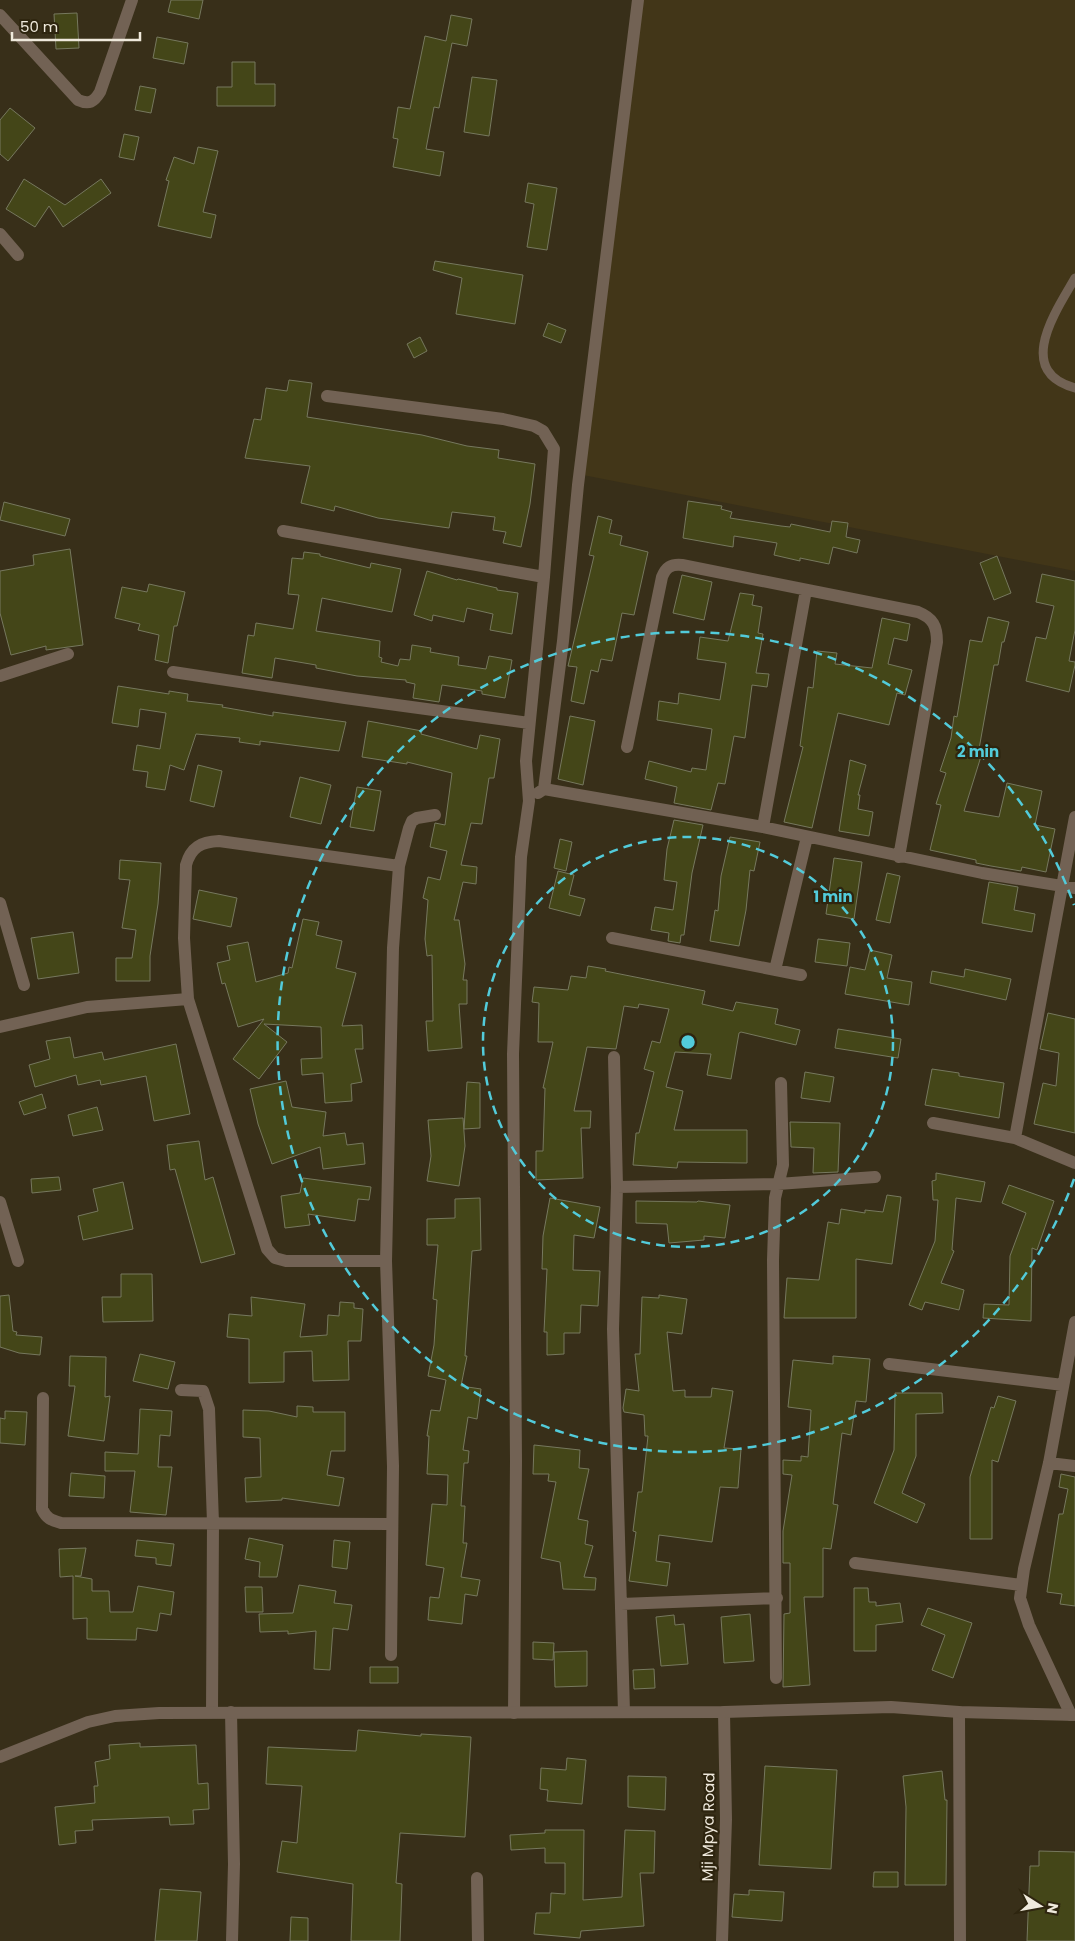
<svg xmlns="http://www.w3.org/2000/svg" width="1075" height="1941" viewBox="0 0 1075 1941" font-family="Poppins,sans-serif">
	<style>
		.built { fill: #423618 }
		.building { fill: #444618; stroke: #76785e }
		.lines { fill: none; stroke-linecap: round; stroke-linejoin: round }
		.service { stroke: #726254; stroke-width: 9 }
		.minor { stroke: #726254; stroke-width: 12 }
		.tertiary { stroke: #726254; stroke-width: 12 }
		.ring { fill: none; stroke: #52cbda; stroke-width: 2.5; stroke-dasharray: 9 6 }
		.labels { text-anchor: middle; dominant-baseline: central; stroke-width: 4.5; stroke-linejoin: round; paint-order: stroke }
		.street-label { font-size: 15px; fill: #efe9dc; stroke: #2e250f }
		.centre { fill: #52cbda; stroke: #2e250f; stroke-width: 2.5 }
		.ring-label { font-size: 15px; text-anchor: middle; font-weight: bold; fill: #52cbda; stroke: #2e250f; stroke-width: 4.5; stroke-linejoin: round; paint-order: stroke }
	</style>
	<rect width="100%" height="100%" fill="#382f19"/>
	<!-- built -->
	<path class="built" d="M642,0H1075V571L583,475Z"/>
	<!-- building -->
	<path class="building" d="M171,0H203L199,19L168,12Z
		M77,13L79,48L56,49L54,14Z
		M451,15L472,19L467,46L452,43L439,108L434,107L426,149L444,152L440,176L393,167L398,139L393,138L398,107L410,109L425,36L446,41Z
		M157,37L188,43L184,64L153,58Z
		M232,62H255V84H275V106H217V87H232Z
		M472,77L497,80L489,136L464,132Z
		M140,86L156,89L151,113L135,110Z
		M10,108L35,128L8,161L0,154V120Z
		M124,134L139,137L134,160L119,157Z
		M198,147L218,151L203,212L216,215L211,238L158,226L169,181L166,180L174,157L194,164Z
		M24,179L65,205L101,179L111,193L63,227L49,206L35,227L6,209Z
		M528,183L557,188L547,250L527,247L534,204L525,202Z
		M435,261L523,275L515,324L456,314L462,278L433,270Z
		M548,323L566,330L561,343L543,336Z
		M420,337L427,351L414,358L407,344Z
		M289,380L312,383L307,417L422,435L467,446L499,450L498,458L535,464L530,504L521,547L503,543L506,532L493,530L495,517L452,512L449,528L378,518L335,506L334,511L301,503L310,466L245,458L254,419L261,420L266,388L287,391Z
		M688,501L722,506L721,509L732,512L730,518L781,526L790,527L791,524L830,532L832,521L848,523L846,537L860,540L857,553L833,547L829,564L800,558V561L774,555L777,543L734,536L733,547L683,538Z
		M4,502L70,519L65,536L0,520Z
		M598,516L612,520L609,533L622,536L620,545L648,552L634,615L622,613L612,661L601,659L598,672L591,670L584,704L571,701L577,667L568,666L594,556L589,555Z
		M70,549L83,645L46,650V646L11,655L0,613V571L34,565L33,555Z
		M304,552L320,554V556L370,568L371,563L401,569L392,612L322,598L316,631L380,641L379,657L382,658L381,662L398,666L400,659L410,660L412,645L431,648L430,652L459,657L458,665L486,669L489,656L512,660L505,698L482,694V691L442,685L439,702L413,698L415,684L406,682V680L357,676L316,668V665L275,658L272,678L242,673L248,635L254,636L256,623L293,629L299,595L288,594L292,558L303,559Z
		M997,556L1011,593L994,600L980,563Z
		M427,571L457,580L458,579L497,588V590L518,593L512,634L490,630L493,614L467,608L464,622L433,615L432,621L414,615Z
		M1042,574L1075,581V630L1069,661L1075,662V665L1069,692L1026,681L1036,637L1046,639L1054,606L1036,602Z
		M682,575L712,582L704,620L673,613Z
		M149,584L185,592L177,626H174L168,663L155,660L159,635L138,630L140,624L115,618L122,587L147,592Z
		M740,593L754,595L752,605L762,607L758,633L763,634L756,673L769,674L767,687L752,685L745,738L734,736L725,784L718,783L711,810L674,803L677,787L645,779L649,761L691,772L692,768L706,770L712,729L657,720L659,701L678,704L679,693L720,700L726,663L697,659L700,637L728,641Z
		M988,617L1009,622L1004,642H1002L998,665H994L979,749L983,750L964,811L999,817L1007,783L1042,791L1035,825L1055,829L1046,872L1022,867L1021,871L991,866L976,863V860L930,850L941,805L936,804L946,773L940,771L951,738L954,716L957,717L970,640L982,642Z
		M882,618L910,624L907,641L894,638L888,664L912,670L905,695L897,693L889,725L838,713L812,828L784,822L803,747L800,746L808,687L813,688L817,651L837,653L835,664L872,668Z
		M118,686L169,694V691L188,694L187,701L223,705L222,707L273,716V712L346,722L339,751L260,741V745L239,742L240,738L196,734L184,770L170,765L165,790L146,787L148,772L133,770L137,745L160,749L166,713L140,709L138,727L112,723Z
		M570,716L595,721L583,785L558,779Z
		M368,721L422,731L421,734L477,749L480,735L500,739L494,778H489L482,824L471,823L461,865L477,867L476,884L463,882L454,920H459L465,964L463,980H467V1004H459L462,1048L428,1051L426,1021H433L432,955L427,956L425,939L428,900L423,898L428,877L440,880L447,851L430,847L435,823L445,825L452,773L407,762V764L362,757Z
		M850,760L866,765L858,795H860L858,809L873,812L869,836L839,831Z
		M198,765L222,771L214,807L190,801Z
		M300,777L331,785L321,824L290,817Z
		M357,787L381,791L374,831L350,827Z
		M674,820L703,825L692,873L684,935H681L680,943L668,941L669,933L651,930L655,907L673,910L677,882L664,880L667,849Z
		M730,837L760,842L754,871L750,870L746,910L739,946L710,941L715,910L718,911L721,876Z
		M560,839L572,842L566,871L554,868Z
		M834,858L862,862L854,919L826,914Z
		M120,860L161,863L158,904L150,956V981H116V958H132L136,930L122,928L130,880L119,879Z
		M558,871L574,875L569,895L585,899L580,916L549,908Z
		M887,873L900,876L890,923L876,920Z
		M989,882L1018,887L1014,910L1035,914L1032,932L982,923Z
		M199,890L237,898L231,927L193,919Z
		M303,919L319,922L316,935L342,941L336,968L356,973L342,1026L362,1025L363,1049H355L362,1082L351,1084L352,1101L325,1103L323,1073L302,1075L301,1059L322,1058L321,1027L264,1024L287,1042L259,1079L233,1059L264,1019L238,1027L225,983L222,984L217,963L230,960L227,946L248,942L256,982L288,973L289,967L292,968Z
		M73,932L79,973L38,979L31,938Z
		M818,939L850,943L847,966L815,962Z
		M870,950L892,955L887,978L912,982L909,1005L845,994L850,967L865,970Z
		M588,966L606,969L605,971L705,991L702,1004L733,1011L736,1002L778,1009L775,1024L800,1030L796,1045L741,1032L739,1033L731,1079L707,1075L711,1054L675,1052L666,1087L683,1091L674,1130H747V1163L678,1162L677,1168L633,1165L636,1133H639L654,1072L644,1069L652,1041L660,1043L669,1009L639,1004L638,1008L624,1006L616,1049L587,1047L574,1111H591L590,1128H581L583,1178L536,1180V1151H543L545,1088H543L553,1042H538L539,1003L532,1002L534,987L568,990L571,976L586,978Z
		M965,969L1011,979L1006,1000L930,983L932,971L964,977Z
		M1048,1013L1075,1019V1133L1034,1124L1043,1083L1056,1086L1059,1053L1040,1049Z
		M838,1029L901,1039L898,1058L835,1048Z
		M70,1037L74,1058L102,1052L104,1060L176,1044L190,1114L154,1121L146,1076L101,1085L100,1080L78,1085L76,1075L35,1087L29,1065L50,1059L46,1041Z
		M932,1069L959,1073V1076L1004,1083L999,1118L925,1105Z
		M805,1072L834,1077L830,1102L801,1098Z
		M286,1081L292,1107L326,1112L323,1136L345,1133L347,1145L363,1143L365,1164L323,1169L320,1147L272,1164L258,1124L250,1089Z
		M467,1082L480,1083V1128L464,1129Z
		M42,1094L46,1108L24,1115L19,1102Z
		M97,1107L103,1130L73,1136L68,1115Z
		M463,1118L465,1146L459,1186L427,1181L431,1156L428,1120Z
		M790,1122L840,1123L838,1172L813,1173L814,1148L791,1147Z
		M199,1141L205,1180L213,1177L235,1254L201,1263L175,1169L170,1170L167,1145Z
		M936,1173L985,1182L981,1202L956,1198L952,1250L954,1251L941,1283L964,1290L959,1310L925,1302L922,1310L909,1305L935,1241L938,1200H933L932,1181L936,1180Z
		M59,1177L61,1190L32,1193L31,1179Z
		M303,1178L371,1187L369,1200L358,1199L355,1221L308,1214L310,1225L285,1228L281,1196L300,1193Z
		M123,1182L133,1229L83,1240L78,1216L98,1211L93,1189Z
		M1009,1185L1054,1201L1037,1250L1032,1248L1031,1321L983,1318L984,1304L1009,1305L1010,1256L1026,1213L1002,1203Z
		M887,1195L901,1197L892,1264L856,1259V1318H784L787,1278L819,1280L828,1222L839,1224L841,1209L865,1213V1210L883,1212Z
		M480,1198L481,1250L472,1251L465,1356H467L461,1386L481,1389L477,1419L468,1417L463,1450L469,1451L468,1463H464L461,1506H465L463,1543H467L461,1577L480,1580L477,1596L465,1594L462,1624L428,1620L430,1597L439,1598L444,1568L426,1565L432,1504L447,1505L448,1475L427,1474L429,1436H427L431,1410L440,1411L446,1380L428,1376L434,1345L437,1300L433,1299L438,1245H427V1219L455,1218V1199Z
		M550,1198L600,1207L594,1238L574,1235L573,1270L600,1271L598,1306L581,1305L580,1333H564V1354L547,1355V1332H544L547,1269H542L543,1236Z
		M636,1201L697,1202L698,1201L730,1205L725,1238L704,1236V1240L669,1243L667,1224L636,1223Z
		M121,1274H152L153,1321L103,1322L102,1297H121Z
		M9,1295L13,1331L17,1332L16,1335L42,1337L40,1355L19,1353L0,1347V1296Z
		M659,1295L687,1299L682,1334L667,1332L673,1391L685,1390V1397H711L712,1388L733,1391L724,1448L741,1449L738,1488L720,1487L712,1542L659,1535L656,1561L670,1563L667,1586L629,1581L636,1532L633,1531L638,1492H642L648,1436H645L644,1415L624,1412L623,1408L626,1389L639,1391L635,1354H640L642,1297L659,1298Z
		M251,1297L305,1304L300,1337L327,1335L328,1315L339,1316L340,1302L354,1303V1308L363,1309L361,1341H348L349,1380L313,1381L312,1351L284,1352V1382L249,1383V1339L227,1337L229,1314L252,1316Z
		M140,1354L175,1362L168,1389L133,1381Z
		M70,1356L106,1357L105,1397L110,1396L104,1441L68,1436L75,1386H69Z
		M833,1356L870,1359L866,1402L856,1401L851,1435L842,1433L833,1504L838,1505L831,1549L823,1548V1597H804L810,1685L783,1687L784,1614L790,1613V1563H783V1531L792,1475L783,1474V1460L801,1461V1456L808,1457L811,1410L788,1407L793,1360L833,1364Z
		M895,1393H942L943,1413L916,1414V1456L902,1493L925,1504L917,1523L874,1503L894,1450Z
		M998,1396L1016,1401L998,1462L992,1460V1539H970V1477L991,1407L994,1408Z
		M297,1406L313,1407V1412H345V1451H331L327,1475L344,1478L339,1506L282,1498V1500L246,1502L245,1478L261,1477L260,1438L243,1437V1410L269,1411L297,1417Z
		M140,1409L172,1411L170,1436L160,1435L158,1467H172L166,1515L130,1512L135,1471H105V1452L138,1454Z
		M5,1411L27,1412L25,1445L0,1443V1418L5,1419Z
		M534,1445L580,1450L579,1468L589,1469L578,1519L588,1521L585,1544L593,1546L584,1577L596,1578L595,1590L563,1589L560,1562L541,1558L556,1482L548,1481L549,1474H533Z
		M71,1473L105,1476L104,1498L69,1496Z
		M1061,1474L1075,1477V1606L1060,1604L1062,1594L1047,1592L1059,1514H1063L1068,1489L1059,1487Z
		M249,1538L283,1545L277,1577H259L260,1562L245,1559Z
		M137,1540L174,1544L171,1566L156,1564V1558L135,1556Z
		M334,1540L350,1542L347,1569L332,1567Z
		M86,1548L81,1576H75L92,1579V1591H109L110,1612H133L138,1586L174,1592L171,1615L160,1613L157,1631L137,1628L136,1640L87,1639V1618L73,1619V1576L60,1577L59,1549Z
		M299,1585L336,1591L334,1603L352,1605L348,1630L333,1628L330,1670L314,1669L316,1631L288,1634V1631L260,1632L259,1614L293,1613Z
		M245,1587H262L263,1612H246Z
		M854,1588H868L869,1602H876V1606L900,1603L903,1622L876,1625V1651H854Z
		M928,1608L972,1623L953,1678L932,1670L945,1635L921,1625Z
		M750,1614L754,1661L724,1663L721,1617Z
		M674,1615L675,1625L684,1624L688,1664L661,1666L656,1617Z
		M533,1642L554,1643L553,1660L533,1659Z
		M587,1651V1686L555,1687L554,1652Z
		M370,1667H398V1683H370Z
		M654,1669L655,1688L634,1689L633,1670Z
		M358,1730L421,1736V1734L471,1737L465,1837L400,1833L396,1883L402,1884L400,1941H351L353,1884L277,1872L282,1841L297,1843L302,1786L266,1784L268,1747L356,1751Z
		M140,1743V1747L196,1745L198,1784L208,1783L209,1809L193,1810L194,1824L170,1825L169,1817L92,1820L93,1830L75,1831L76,1843L59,1845L55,1807L95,1803L94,1786H98L95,1762L110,1759L109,1745Z
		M567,1758L586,1760L582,1804L547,1801L548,1790L540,1789L541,1768L566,1770Z
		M765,1766L837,1770L831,1869L759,1865Z
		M942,1771L945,1800H947L946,1885H905L906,1807L903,1776Z
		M628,1776L666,1777L665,1810L628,1807Z
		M545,1830H584L583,1900L622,1897L625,1830L655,1831L654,1873H640L644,1926L581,1931L580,1938L534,1934L536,1913H550L551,1893L565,1894V1863H545V1848L511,1850L510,1835L545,1833Z
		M1039,1851L1075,1852V1941H1027L1030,1866H1039Z
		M874,1872H898V1887H873Z
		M160,1889L201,1892L197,1941H155Z
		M749,1890L784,1892L782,1921L732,1917L734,1894L749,1895Z
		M291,1917L308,1918V1941H290Z"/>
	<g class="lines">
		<!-- service -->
		<path class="service" d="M1075,278C1056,311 1014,371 1075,388"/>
		<!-- minor -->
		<path class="minor" d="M0,15L78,100C89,105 94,102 100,92L132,0
			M0,234L18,255
			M327,396L503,419L534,426L543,431L554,449L544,577L526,761L529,801L521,857L513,1054L516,1461L514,1713
			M283,531L544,577
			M173,672L345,698L529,723
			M0,676L68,654
			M627,747L662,577C666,567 671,564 682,565L918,612C933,618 937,626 937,642L899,857
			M544,789L563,641L578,485L638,0
			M538,793L544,789L763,827L982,873L1075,888
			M763,827L806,590
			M0,903L24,985
			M612,938L801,975
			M775,970L807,837
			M0,1027L87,1007L188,999
			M614,1057L617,1187L613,1329L624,1712
			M933,1123L1015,1138L1075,1163
			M1015,1138L1075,817
			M617,1187L778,1184L875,1177
			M0,1202L18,1261
			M386,1261H286L275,1258L267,1249L188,999L184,938L186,865C191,847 201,842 219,841L399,866
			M889,1364L1063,1385
			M181,1390L203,1391L209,1409L213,1523L212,1712
			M43,1398L42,1509C47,1519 51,1520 61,1523L392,1524
			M1049,1463L1075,1466
			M855,1563L1021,1585
			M621,1604L777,1598
			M391,1655L393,1466L386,1261L393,948L399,866L409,828L412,821L417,818L435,815
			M776,1678L773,1260L775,1198L783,1165L781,1083
			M231,1712L234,1864L232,1941
			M959,1712L960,1941
			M1071,1715L1029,1625L1020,1598L1024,1569L1049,1463L1075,1322
			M477,1878L478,1941
			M722,1941L726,1819L724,1712"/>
		<!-- tertiary -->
		<path class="tertiary" d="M0,1757L88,1722L115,1716L159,1713L724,1712L891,1707L959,1712L1075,1715"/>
	</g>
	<!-- distance rings -->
	<g class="ring">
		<circle cx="688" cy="1042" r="205"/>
		<path d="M1074 1179A410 410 0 1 1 1074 905"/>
	</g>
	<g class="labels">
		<!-- street labels -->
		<g class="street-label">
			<text transform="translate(708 1827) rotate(-89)">Mji Mpya Road</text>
		</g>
	</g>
	<circle cx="688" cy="1042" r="8" class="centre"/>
	<g class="ring-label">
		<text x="978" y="757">2 min</text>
		<text x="833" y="902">1 min</text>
	</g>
	<!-- north arrow -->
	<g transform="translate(1040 1906) rotate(101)" stroke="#2e250f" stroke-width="4" paint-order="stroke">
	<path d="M0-4L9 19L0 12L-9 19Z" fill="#efe9dc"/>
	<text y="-8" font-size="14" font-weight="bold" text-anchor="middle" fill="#efe9dc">N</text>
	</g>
	<!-- scale -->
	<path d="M12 32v8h128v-8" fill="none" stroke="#efe9dc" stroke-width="2.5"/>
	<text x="20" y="32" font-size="15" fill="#efe9dc" stroke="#2e250f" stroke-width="4" paint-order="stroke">50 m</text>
</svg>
